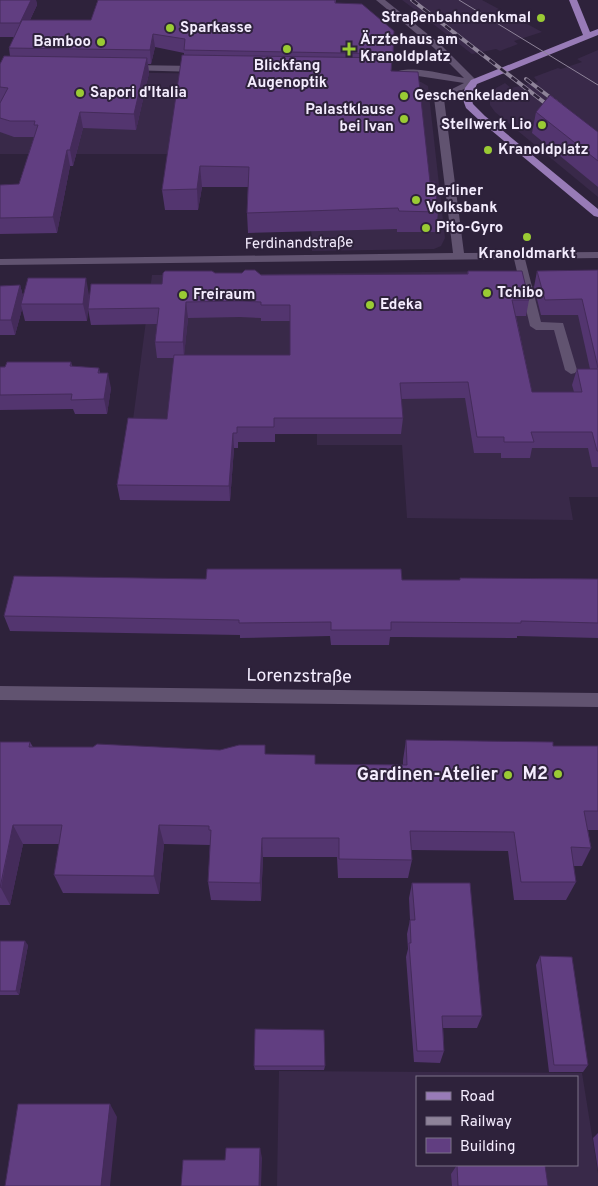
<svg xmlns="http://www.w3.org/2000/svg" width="598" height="1186" viewBox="0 0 598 1186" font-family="Overpass,sans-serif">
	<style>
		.built { fill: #392949; fill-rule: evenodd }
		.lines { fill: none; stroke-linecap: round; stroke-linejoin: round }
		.minor { fill: #615370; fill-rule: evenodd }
		.major { fill: #987bb7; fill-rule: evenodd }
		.tram { stroke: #8e8399; stroke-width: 1 }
		.rail-casing { stroke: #8e8399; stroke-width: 4 }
		.rail { stroke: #2e223b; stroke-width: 2.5; stroke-dasharray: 7; stroke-linecap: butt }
		.wall { fill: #53356f; fill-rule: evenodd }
		.shaded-wall { fill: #442b5a }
		.building { fill: #613e81; stroke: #442b5a }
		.poi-dot { fill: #9acb34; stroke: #2e223b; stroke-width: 2 }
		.labels { text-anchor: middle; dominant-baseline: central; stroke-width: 4; stroke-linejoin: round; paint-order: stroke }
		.far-poi-label { font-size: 15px; font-weight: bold; fill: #f4ecfe; stroke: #2e223b; text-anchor: start }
		.far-street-label { font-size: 15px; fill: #f4ecfe; stroke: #2e223b }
		.street-label { font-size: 18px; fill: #f4ecfe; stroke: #2e223b }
		.poi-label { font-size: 18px; font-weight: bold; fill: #f4ecfe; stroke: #2e223b; text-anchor: end }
	</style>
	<rect width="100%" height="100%" fill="#2e223b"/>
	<!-- built -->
	<path class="built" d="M402,0H482L542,32L514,41L518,44L500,51L496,49L472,54L424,17H421L419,15L421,14Z
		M598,50V197L495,112L490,105V98L496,88L505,83L511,88L538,82L534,77L558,68L561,69L582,62L577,59Z
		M0,71L318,75L421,82L428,86L445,238L441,246L434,249L312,251L308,154H0Z
		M517,271L520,286L598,285V497H569L573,520L407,518L402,445H317V434L131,435L152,275Z
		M279,1071L582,1073L598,1173V1186H277ZM417,1077H577V1165H417Z"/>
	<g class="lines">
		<!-- minor -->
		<path class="minor" d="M376,0H385L440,44L478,82L444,99L464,253L598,252V258L525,259L541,322L563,323L577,370L575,373L571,374L565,370L554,330H536L530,326L514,259L0,265V259L453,253L434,98L464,83L418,76H399L395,73C406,64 449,75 464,78L434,48Z
			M129,65L198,66L202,69L198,72L126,70L125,68Z
			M0,686L598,693V707L0,700Z"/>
		<!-- major -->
		<path class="major" d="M569,0H577L590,32L598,29V35L477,84L471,97L473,104L485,116L598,209V217L594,216L479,120L466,108L462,97L465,88L471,80L583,35Z"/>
		<!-- tram -->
		<path class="tram" d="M459,0L598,85"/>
		<defs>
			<path id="rail" d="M412,0L554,110
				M526,79L560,105"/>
		</defs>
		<!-- rail casing -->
		<use href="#rail" class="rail-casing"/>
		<!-- rail -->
		<use href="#rail" class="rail"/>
	</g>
	<!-- wall -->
	<path class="wall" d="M0,0H36L37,5L30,20H91L98,0H336V3L394,31L391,71L430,182L438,212L436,232H397V229L248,233L247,213L248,187H202L198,210H165L162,190L184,55V53L155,47L151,64H148L149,73L136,130L83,128L73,166H70L57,233L0,234V185L19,184L34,137H14L0,132V64L10,56L9,48L14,37H0Z
		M536,112L598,132V187L532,133Z
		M598,270V467H592L588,448H532L530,458H501V453H474L465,398L401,399L403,418L401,434H275V442H238V448H234L230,501L120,500L117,485L167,419L174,358H157L155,342L157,324L91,325L88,309L87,321H25L22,309L15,335H0V286L20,285L23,296L89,295L162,284L215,273L261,275L467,274L468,271L529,300L526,316H516L532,392H574L572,385L577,369H590L578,315H541L534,287L537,271ZM240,317L261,318V321H290V355H184L188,318Z
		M71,362L72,366L99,368L100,373L111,388L107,414H75L73,409L0,410V367Z
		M460,578L598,579V638L517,636V638L402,637H390L389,645H331L330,636L240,638V635L10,631L4,616L206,579L460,580Z
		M406,740L553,746H598V830H588L591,848L582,866H573L576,882L566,900H514L508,851L411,850L412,860L408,878H338L337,857H263L261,901L211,900L208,882L210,845L164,844L159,894L63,893L54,875L59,844H23L10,905H0V742H30L33,747L266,754L315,764L403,765V760Z
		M412,883L482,1016L477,1028H443L444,1051L440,1063L414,1062L406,957L408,949L407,934L410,920L409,898Z
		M0,941L28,945L19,995H0Z
		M540,956L588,1065L583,1072H549L536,965Z
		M254,1066H325L324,1070H255Z
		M598,1133V1170L593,1138Z
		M457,1165L548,1186H452L451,1174Z"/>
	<!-- shaded-wall -->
	<path class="shaded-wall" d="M31,0H36L37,5L22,37L20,23Z
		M153,34L155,47L151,64L150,50Z
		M147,58L149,73L136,130L134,114Z
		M80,112L83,128L73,166L70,150Z
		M67,150L70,166L57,233L53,217Z
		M200,166L202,187L198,210L197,189Z
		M86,278L89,295L87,321L83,304Z
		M20,285L24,300L21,304L22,309L15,335L11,320Z
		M186,302L188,318L184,358L183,342Z
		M108,373L111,388L107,414L104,399Z
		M233,433L234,448L230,501L229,486Z
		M13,825L23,844L10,905L1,888Z
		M159,825L164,844L159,894L154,876Z
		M262,838L263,857L261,901L260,883Z
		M25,941L28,945L19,995L16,991Z
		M110,1104L117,1117L110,1186H101Z
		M260,1148L262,1158L261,1186H259Z"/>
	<!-- building -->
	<path class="building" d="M0,0H31L20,23H0Z
		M98,0H335V3L362,4L394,31L393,54L184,50L185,39L153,34L150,50L9,48L22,20H91Z
		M182,55L392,58L391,71L418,72L430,182H435L438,212L399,211L398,208L247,213L249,167L200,166L197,189L162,190Z
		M4,56L147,58L134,114L80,112L70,150H67L53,217L0,218V185L19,184L38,125H34L35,121H10L0,118V103L8,88L0,87V64Z
		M550,95L598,132V161L536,112Z
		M245,270H255L261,275L468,274V271H522L529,300H512L532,392H582L577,369H598V451H597L592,432H531L534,442H504V437H477L468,382L400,383L403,418H274V427H237V433H233L229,486L117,485L128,418L167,419L174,355H290V305H261V302L240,301L186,302L183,342H155L159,308L88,309L91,284H162L163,273L165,271H212L215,273H242Z
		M598,270V368L582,299L545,300L537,271Z
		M28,278H86L83,304H21Z
		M20,285L11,320H0V286Z
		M7,362H71L70,366L99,368L98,373H108L104,399L71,400L72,394L0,395V367H5Z
		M207,569H401L402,580H460V578L598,579V623L521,621V623L391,622V630H331V622L239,623V620L4,616L14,576L206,579Z
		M406,740L553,742V746H598V811H584L591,848L571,847L576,882H521L514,832L410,831L412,860L339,859V838H262L260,883L208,882L211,830H209V826L159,825L154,876L54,875L62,825H13L0,888V742H30L29,747H93L97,744L220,750L239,745H265V754L315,755V764L407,765Z
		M412,883H470L482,1016H442L444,1051H417L409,943H411L410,920H415Z
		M0,941H25L16,991H0Z
		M540,956L572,957L588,1065H554Z
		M255,1029L324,1030L325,1066H254Z
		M18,1104H110L101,1186H5Z
		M226,1148H260L259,1186H181L183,1160H225Z
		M457,1165H545L548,1186H458Z"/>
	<!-- markers -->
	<g class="poi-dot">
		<circle cx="541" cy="18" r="5"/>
		<circle cx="170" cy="28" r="5"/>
		<circle cx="101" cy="42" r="5"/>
		<circle cx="287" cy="49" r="5"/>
		<path d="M346.5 41.5h5v5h5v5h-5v5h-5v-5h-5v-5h5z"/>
		<circle cx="80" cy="93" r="5"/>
		<circle cx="404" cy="96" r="5"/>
		<circle cx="404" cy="119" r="5"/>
		<circle cx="542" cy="125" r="5"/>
		<circle cx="488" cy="150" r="5"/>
		<circle cx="416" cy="200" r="5"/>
		<circle cx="426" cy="228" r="5"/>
		<circle cx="527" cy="237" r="5"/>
		<circle cx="487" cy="293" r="5"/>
		<circle cx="183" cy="295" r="5"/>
		<circle cx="370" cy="305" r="5"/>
		<circle cx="558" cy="774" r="5"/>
		<circle cx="508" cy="775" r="5"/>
	</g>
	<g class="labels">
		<!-- far-poi labels -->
		<g class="far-poi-label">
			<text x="531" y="18" text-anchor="end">Straßenbahndenkmal</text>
			<text x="180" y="28">Sparkasse</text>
			<text x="360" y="40">Ärztehaus am<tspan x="360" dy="17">Kranoldplatz</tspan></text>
			<text x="91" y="42" text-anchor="end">Bamboo</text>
			<text x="287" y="66" text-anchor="middle">Blickfang<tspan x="287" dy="17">Augenoptik</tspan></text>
			<text x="90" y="93">Sapori d'Italia</text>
			<text x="414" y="96">Geschenkeladen</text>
			<text x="394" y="110" text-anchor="end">Palastklause<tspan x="394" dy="17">bei Ivan</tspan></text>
			<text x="532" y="125" text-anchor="end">Stellwerk Lio</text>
			<text x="498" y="150">Kranoldplatz</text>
			<text x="426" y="191">Berliner<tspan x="426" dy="17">Volksbank</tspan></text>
			<text x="436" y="228">Pito-Gyro</text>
			<text x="527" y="254" text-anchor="middle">Kranoldmarkt</text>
			<text x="497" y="293">Tchibo</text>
			<text x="193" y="295">Freiraum</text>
			<text x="380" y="305">Edeka</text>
		</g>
		<!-- far-street labels -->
		<g class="far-street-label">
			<text transform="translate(299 244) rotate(-1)">Ferdinandstraße</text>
		</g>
		<!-- street labels -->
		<g class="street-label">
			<text transform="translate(299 677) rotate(1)">Lorenzstraße</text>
		</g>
		<!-- poi labels -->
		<g class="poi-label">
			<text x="548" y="774">M2</text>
			<text x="498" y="775">Gardinen-Atelier</text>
		</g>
	</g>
	<!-- legend -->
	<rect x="416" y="1076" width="162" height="90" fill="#2e223b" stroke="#7d7389"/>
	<rect x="426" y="1092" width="25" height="8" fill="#987bb7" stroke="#7d7389"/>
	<text x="460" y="1101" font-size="15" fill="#f4ecfe">Road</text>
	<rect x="426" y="1117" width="25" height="8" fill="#8e8399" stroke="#7d7389"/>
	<text x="460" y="1126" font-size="15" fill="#f4ecfe">Railway</text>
	<rect x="426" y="1138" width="25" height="15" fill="#613e81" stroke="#7d7389"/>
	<text x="460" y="1151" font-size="15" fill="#f4ecfe">Building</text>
</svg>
